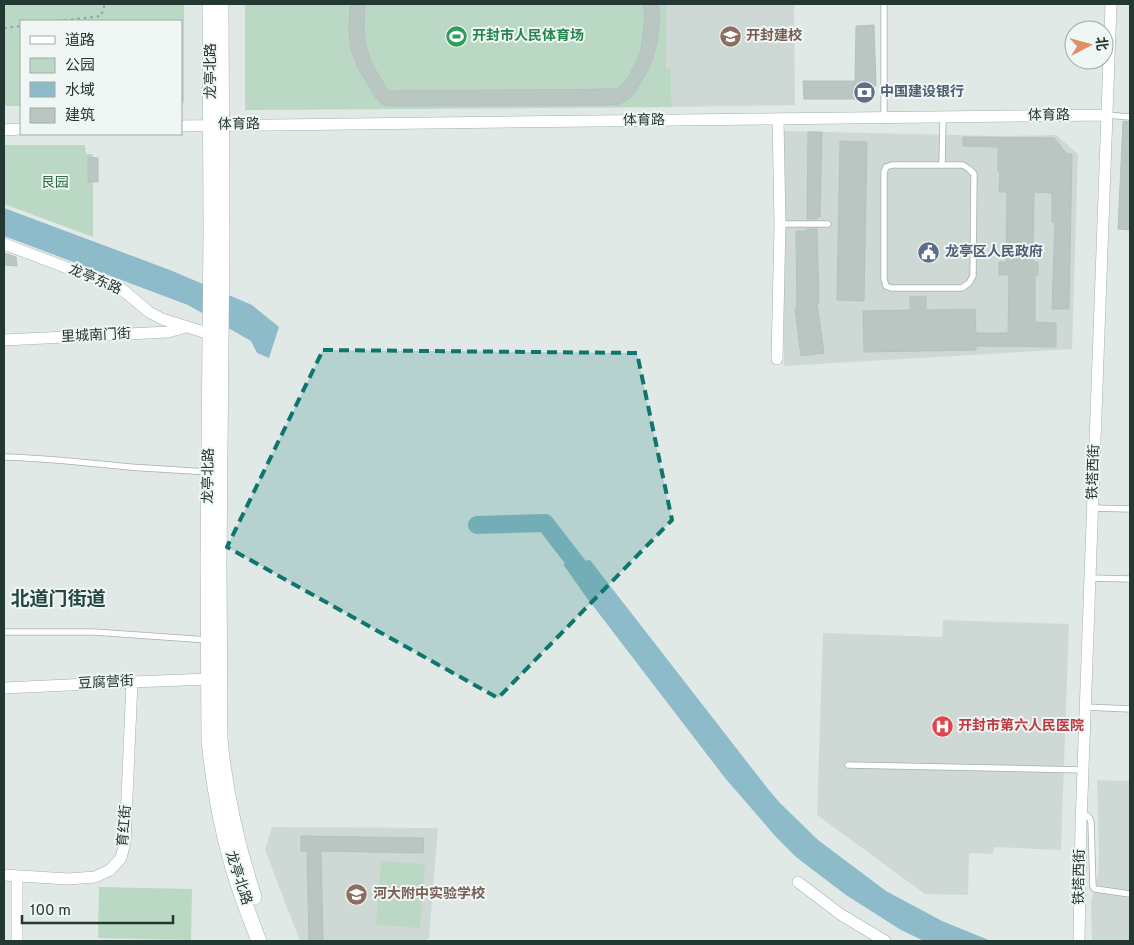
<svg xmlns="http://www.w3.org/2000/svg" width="1134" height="945" viewBox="0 0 1134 945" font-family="Overpass,'Noto Sans SC',sans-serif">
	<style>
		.built { fill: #ced9d5 }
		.green { fill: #bbd8c5 }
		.water { fill: #8dbbc9 }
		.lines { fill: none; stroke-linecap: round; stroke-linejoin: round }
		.river { stroke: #8dbbc9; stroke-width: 18 }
		.building { fill: #b9c6c2; stroke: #b3c2bd }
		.lane-casing { stroke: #a4b0ad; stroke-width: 7 }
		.street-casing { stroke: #a4b0ad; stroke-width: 12 }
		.secondary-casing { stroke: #a1b4ae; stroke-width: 16 }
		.path { stroke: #84a9a0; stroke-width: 2; stroke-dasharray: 2.5 4; stroke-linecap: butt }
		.lane { stroke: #fff; stroke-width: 5.5 }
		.street { stroke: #fff; stroke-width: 11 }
		.secondary { stroke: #fff; stroke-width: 15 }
		.marked { fill: #0f766e; fill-opacity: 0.2; stroke: #0f766e; stroke-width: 4; stroke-dasharray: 10 6; stroke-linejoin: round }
		.labels { text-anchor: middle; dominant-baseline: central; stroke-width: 4; stroke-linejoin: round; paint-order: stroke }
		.leisure-label { font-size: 14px; font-weight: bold; fill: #27864d; stroke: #f0f6f3; text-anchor: start }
		.education-label { font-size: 14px; font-weight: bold; fill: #785e54; stroke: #f0f6f3; text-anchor: start }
		.street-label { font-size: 14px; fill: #233733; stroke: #f0f6f3 }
		.service-label { font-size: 14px; font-weight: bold; fill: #4e5e75; stroke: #f0f6f3; text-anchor: start }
		.park-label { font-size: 14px; fill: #316a4b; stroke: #f0f6f3 }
		.health-label { font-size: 14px; font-weight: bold; fill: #be3a42; stroke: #f0f6f3; text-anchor: start }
		.district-label { font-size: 19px; font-weight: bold; fill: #214740; stroke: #f0f6f3 }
	</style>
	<rect width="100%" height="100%" fill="#e0e9e6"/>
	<!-- built -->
	<path class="built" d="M666,4H794L795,105L672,107L671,69H666Z
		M784,131L998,136L1056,135L1078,154L1072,349L784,366Z
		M943,620L1069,624L1061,850L994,847L993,854L969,853L968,895L925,894L817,815L823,633L942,637Z
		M1097,780L1130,781V941H1092L1091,902L1098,875L1099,853Z
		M272,827L438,828L429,938L425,941H300L265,850Z"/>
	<!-- green -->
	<path class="green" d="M4,4H184V103H181V21H21V106H4Z
		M245,4H666V69H671L672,107L245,110Z
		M4,145H85L86,154H93V237L4,204Z
		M381,861L425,864L420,928L376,925Z
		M99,887L192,889L191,940L98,938Z"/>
	<!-- water -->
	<path class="water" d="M4,208L170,270L252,305L279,327L269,358L257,353L251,341L188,305L4,236Z
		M590,560L768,789L780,803L818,840L886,891L942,921L991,941H924L901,930L846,895L796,857L776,837L725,778L584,594L563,564Z"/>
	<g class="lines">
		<!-- river -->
		<path class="river" d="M477,525L545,523L590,581"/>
	</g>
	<!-- building -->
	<path class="building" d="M350,4H365L364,30L366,45L371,62L388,91L617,89L625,81L630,74L640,53L642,41L645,18L643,4H658L660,17L657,43L653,57L648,70L636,90L631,97L620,104L609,105L388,106L382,104L376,98L358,68L351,49L349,31Z
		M874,25L876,85L861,99H804L803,81H855L856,26Z
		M1123,121L1130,122V230L1118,229Z
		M808,132H822L820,217H817V219H807Z
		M963,137L1054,138L1067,154H1072L1069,309H1052L1055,222H1052V193L1034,192L1033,262H1038V275H1035V322L1056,323V347L976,346V350L864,352L863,311L910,310V297L926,296V310L975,309L976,333H1008L1009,275H999V262H1006L1007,192H999L1000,171H998V147L963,146Z
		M840,141L867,142L864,301L837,300Z
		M88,157L98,158V182H88Z
		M807,229H817L819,303H817L824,353L801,356L795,308H797L796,231H807Z
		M4,253L16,257L17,266L4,265Z
		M301,836L424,838L423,853L321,851L323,941H309L307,851H301Z"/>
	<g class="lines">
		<defs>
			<path id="lane" d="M884,4V118
				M1107,115L1130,117
				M892,165H963L969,169L974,174L973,276L969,283L962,288H891L886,286L884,279V172L886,167Z
				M942,165L943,118
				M780,224H828
				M4,457C46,458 88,463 130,467C156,469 181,470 207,472
				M1092,508L1130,509
				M1090,578L1130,579
				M4,632H94L208,640
				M1085,707L1130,709
				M848,765L1083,770
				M1082,812L1089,817L1091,822L1093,887L1095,889L1130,894"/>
			<path id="street" d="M181,126L1107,115
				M4,130L21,129
				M4,244L110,284L124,291L149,312L162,319L210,334
				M4,340L168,332L186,327
				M777,359L780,224L778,119
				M4,688L132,682L208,679
				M4,875L68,879L95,877L110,870L121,858L125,842L132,682
				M17,876V941
				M798,882L840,914L885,941
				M1079,941L1081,824L1111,4"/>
			<path id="secondary" d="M210,4L211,231L208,562L209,740C213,781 220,821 231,861C238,888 249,915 259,941
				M221,4L222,232L219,562L220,739C225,793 237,845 254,897"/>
		</defs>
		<!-- lane casing -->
		<use href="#lane" class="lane-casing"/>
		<!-- street casing -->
		<use href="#street" class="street-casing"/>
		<!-- secondary casing -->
		<use href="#secondary" class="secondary-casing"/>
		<!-- path -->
		<path class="path" d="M58,21L101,16L105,4
			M4,28L21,26"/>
		<!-- lane -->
		<use href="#lane" class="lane"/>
		<!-- street -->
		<use href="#street" class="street"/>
		<!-- secondary -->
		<use href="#secondary" class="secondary"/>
	</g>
	<!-- marked area -->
	<path class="marked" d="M323,350L637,353L672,520L498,698L227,547Z"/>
	<!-- icons -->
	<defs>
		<symbol id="stadium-disc" viewBox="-11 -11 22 22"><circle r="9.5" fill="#2e9e5b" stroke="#f0f6f3"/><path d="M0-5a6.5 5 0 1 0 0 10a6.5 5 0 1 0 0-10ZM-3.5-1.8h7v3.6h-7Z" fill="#fff"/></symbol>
		<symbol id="school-disc" viewBox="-11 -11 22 22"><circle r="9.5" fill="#8d6e63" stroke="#f0f6f3"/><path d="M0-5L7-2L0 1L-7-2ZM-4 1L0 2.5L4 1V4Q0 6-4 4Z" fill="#fff"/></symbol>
		<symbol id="bank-disc" viewBox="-11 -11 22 22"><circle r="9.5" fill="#5c6f8a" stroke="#f0f6f3"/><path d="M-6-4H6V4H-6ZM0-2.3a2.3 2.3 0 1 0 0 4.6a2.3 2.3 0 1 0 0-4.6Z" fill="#fff"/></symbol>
		<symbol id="civic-disc" viewBox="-11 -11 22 22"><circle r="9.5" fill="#5c6f8a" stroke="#f0f6f3"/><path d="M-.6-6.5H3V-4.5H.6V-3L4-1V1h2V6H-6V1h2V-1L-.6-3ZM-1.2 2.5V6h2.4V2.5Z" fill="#fff"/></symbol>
		<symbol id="hospital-disc" viewBox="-11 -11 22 22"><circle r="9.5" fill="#e0444e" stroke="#f0f6f3"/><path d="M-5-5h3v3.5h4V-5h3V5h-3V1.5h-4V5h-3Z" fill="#fff"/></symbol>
	</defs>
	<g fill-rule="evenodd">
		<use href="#stadium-disc" x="444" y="24" width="25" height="25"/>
		<use href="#school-disc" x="718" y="24" width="25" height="25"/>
		<use href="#bank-disc" x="852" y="80" width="25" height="25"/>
		<use href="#civic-disc" x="916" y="240" width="25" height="25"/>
		<use href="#hospital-disc" x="930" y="714" width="25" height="25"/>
		<use href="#school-disc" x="344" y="882" width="25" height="25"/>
	</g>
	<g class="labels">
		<!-- leisure labels -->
		<g class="leisure-label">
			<text x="472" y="36">开封市人民体育场</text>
		</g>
		<!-- education labels -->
		<g class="education-label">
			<text x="746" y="36">开封建校</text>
			<text x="373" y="894">河大附中实验学校</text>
		</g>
		<!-- street labels -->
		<g class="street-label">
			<text transform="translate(211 71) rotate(-90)">龙亭北路</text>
			<text transform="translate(1049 116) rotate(-1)">体育路</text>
			<text transform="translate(644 121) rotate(-1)">体育路</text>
			<text transform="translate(239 125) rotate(-1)">体育路</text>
			<text transform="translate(95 280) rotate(23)">龙亭东路</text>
			<text transform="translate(96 336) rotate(-3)">里城南门街</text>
			<text transform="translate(1094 472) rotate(-88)">铁塔西街</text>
			<text transform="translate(209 476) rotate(-89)">龙亭北路</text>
			<text transform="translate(106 683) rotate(-3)">豆腐营街</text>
			<text transform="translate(125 826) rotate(-85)">育红街</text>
			<text transform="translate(1080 877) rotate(-89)">铁塔西街</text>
			<text transform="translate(238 878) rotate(72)">龙亭北路</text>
		</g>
		<!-- service labels -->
		<g class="service-label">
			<text x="880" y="92">中国建设银行</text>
			<text x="945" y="252">龙亭区人民政府</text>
		</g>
		<!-- park labels -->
		<g class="park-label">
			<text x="55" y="183">艮园</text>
		</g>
		<!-- health labels -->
		<g class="health-label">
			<text x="958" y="726">开封市第六人民医院</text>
		</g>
		<!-- district labels -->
		<g class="district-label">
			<text x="58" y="600">北道门街道</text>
		</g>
	</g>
	<!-- border -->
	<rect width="1134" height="945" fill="none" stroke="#233733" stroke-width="10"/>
	<!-- legend -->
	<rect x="20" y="20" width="162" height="115" fill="#f0f6f3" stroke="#9eaaa6"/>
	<rect x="30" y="36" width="25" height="8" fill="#ffffff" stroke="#9eaaa6"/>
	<text x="65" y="45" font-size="15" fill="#233733">道路</text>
	<rect x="30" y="58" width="25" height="15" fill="#bbd8c5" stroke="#9eaaa6"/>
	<text x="65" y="70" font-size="15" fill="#233733">公园</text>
	<rect x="30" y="82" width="25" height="15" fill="#8dbbc9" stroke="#9eaaa6"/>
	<text x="65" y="95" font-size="15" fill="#233733">水域</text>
	<rect x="30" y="108" width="25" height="15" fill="#b9c6c2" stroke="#9eaaa6"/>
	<text x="65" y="120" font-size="15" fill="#233733">建筑</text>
	<!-- north arrow -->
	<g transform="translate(1089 45) rotate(84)"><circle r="24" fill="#f0f6f3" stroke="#9eaaa6"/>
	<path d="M0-4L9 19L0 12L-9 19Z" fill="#e28d65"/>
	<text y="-8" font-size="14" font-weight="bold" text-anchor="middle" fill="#233733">北</text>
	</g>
	<!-- scale -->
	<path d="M22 915v8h151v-8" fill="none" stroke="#233733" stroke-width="2.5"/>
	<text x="30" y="915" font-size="15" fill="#233733" stroke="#f0f6f3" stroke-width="4" paint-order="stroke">100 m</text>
</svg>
